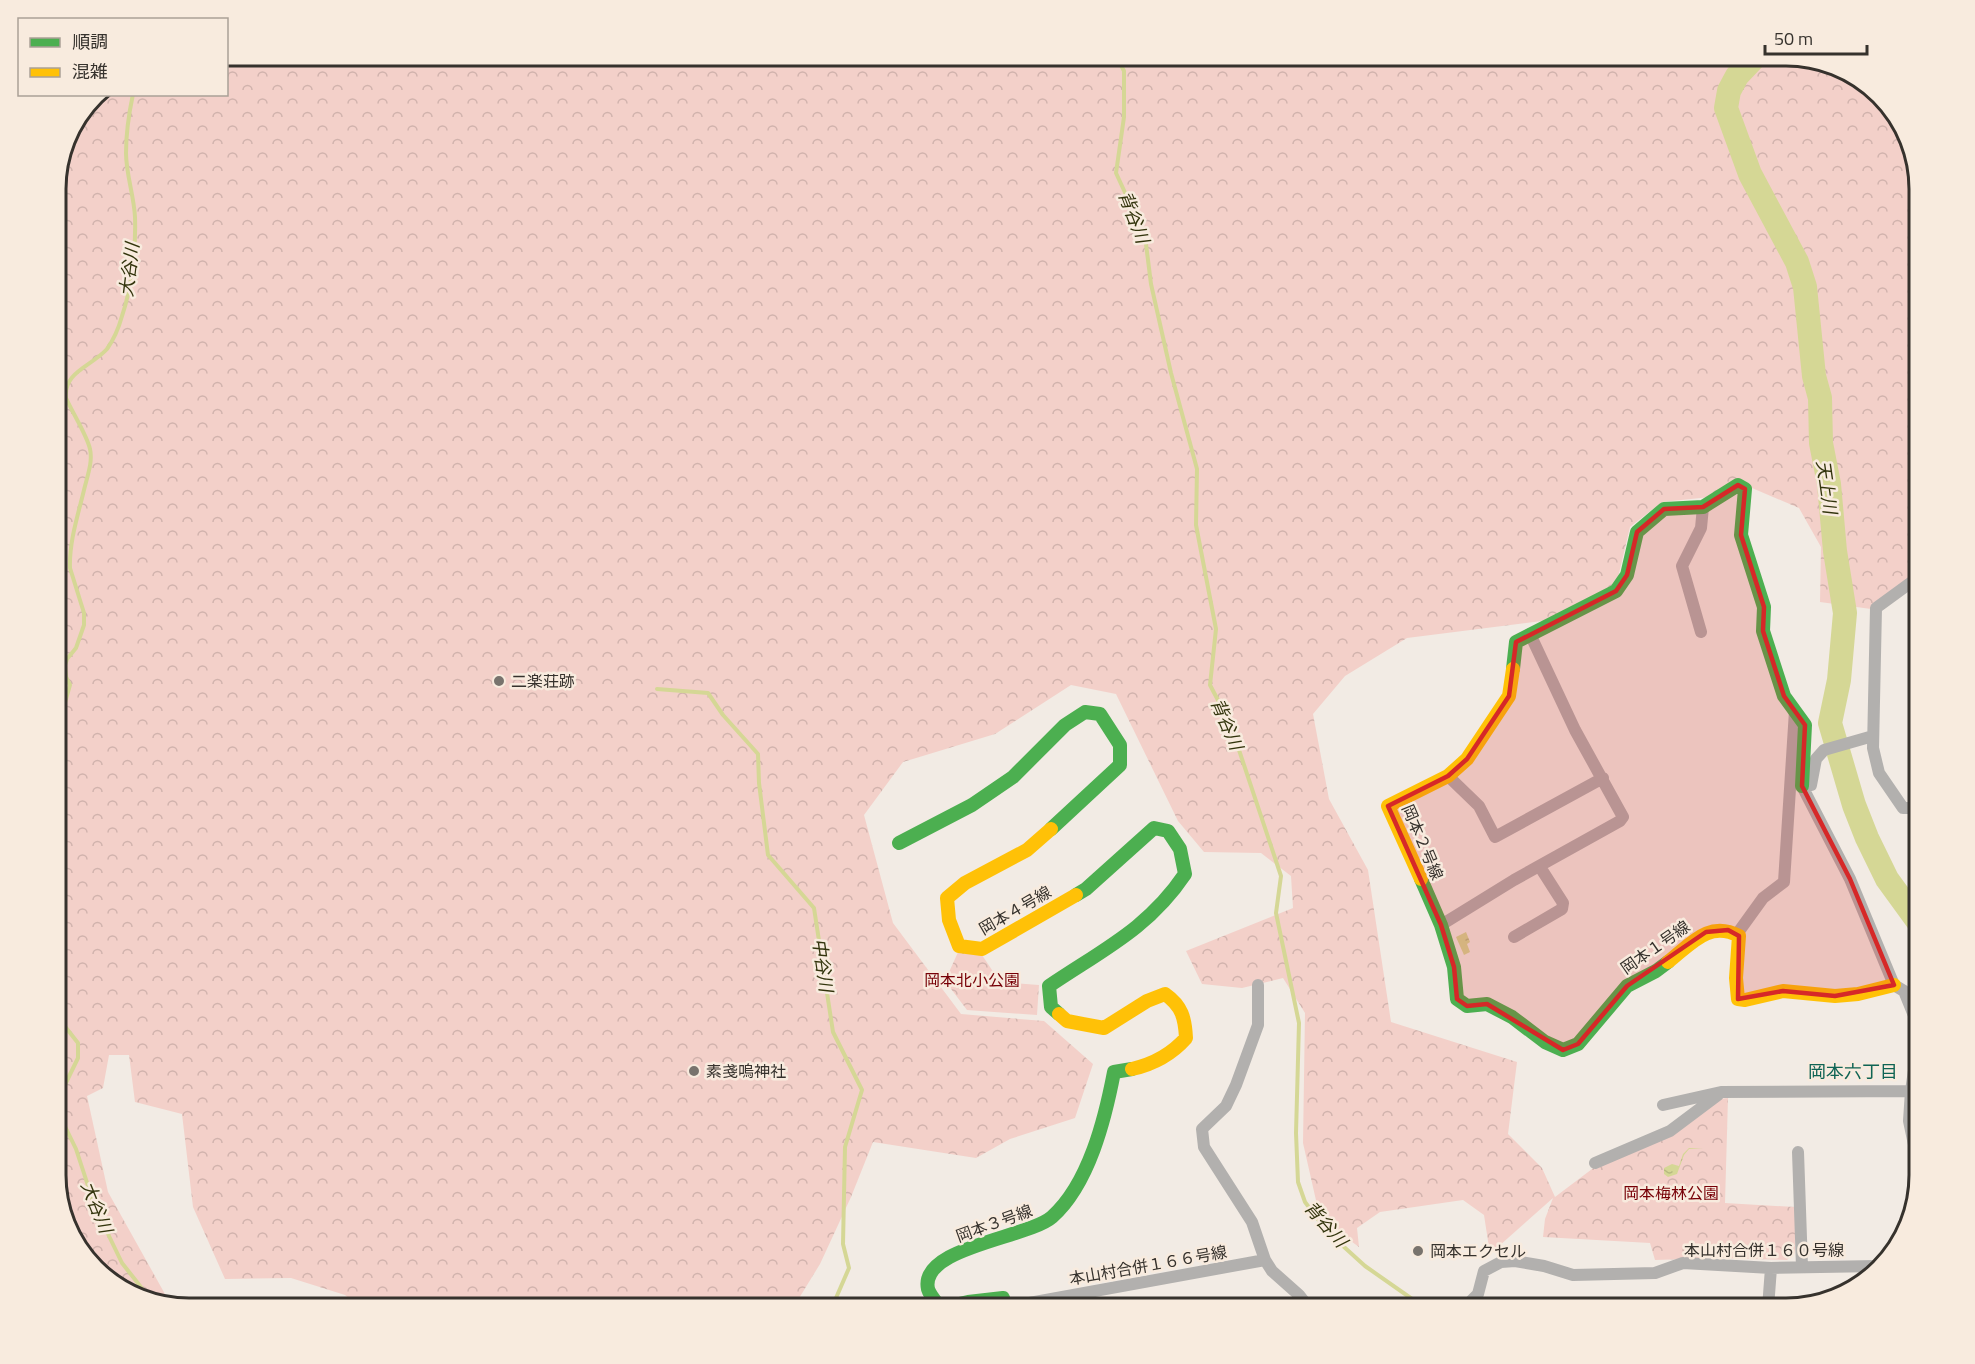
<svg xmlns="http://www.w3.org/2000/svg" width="1975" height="1364" viewBox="0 0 1975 1364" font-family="'Titillium Web','Noto Sans JP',sans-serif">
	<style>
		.forest { fill: url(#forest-crowns) }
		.water { fill: url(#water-ripples) }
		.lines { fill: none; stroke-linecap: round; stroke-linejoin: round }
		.stream { stroke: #d5d795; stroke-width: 4 }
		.river { stroke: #d5d795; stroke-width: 24 }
		.street { stroke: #b2b0ae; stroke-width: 12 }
		.fast { stroke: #4caf50; stroke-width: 14 }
		.slow { stroke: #ffc107; stroke-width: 14 }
		.marked { fill: #d62828; fill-opacity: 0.2; stroke: #d62828; stroke-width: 4.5; stroke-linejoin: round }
		.poi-dot { fill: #78736d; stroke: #f8ebde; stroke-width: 2 }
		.labels { text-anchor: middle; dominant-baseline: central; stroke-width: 5; stroke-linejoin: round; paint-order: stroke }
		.poi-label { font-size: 16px; fill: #36322d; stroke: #f8ebde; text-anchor: start }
		.street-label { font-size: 16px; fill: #36322d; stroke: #f8ebde }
		.park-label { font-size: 16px; fill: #770006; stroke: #f8ebde }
		.water-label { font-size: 18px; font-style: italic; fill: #32340c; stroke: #f8ebde }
		.neighbourhood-label { font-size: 18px; fill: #0f6454; stroke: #f8ebde }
		.rim { fill: none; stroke: #36322d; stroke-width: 3 }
	</style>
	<defs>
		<pattern id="forest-crowns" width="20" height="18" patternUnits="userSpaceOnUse" patternTransform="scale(1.5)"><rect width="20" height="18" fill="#f3d0c9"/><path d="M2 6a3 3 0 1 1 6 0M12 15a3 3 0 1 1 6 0" fill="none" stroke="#d1b3ad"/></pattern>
		<pattern id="water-ripples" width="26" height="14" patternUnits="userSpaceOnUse" patternTransform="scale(1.5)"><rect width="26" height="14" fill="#d5d795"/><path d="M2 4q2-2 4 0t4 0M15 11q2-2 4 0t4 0" fill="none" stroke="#b7b981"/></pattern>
	</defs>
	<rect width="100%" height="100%" fill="#f2ebe4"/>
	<!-- forest -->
	<path class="forest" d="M227,56H1786L1860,78L1902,123L1919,189V576L1918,575L1871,609L1820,602L1821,547L1799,508L1752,488L1710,497L1662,502L1630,527L1616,586L1550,620L1407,638L1345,676L1313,714L1329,799L1368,870L1391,1022L1517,1062L1508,1134L1542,1168L1555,1197L1596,1166L1717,1099L1728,1098L1725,1203L1795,1207V1253L1787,1260L1718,1258L1655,1260L1650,1243L1543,1237L1545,1219L1553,1198L1490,1254L1484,1215L1463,1200L1380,1212L1357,1228L1359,1247L1320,1218L1303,1143L1305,1013L1283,978L1242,988L1202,984L1186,951L1293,908L1291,876L1261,853L1204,852L1178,821L1116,694L1071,685L995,734L903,762L864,815L893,923L961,1014L1044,1021L1093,1064L1075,1118L1010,1139L976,1158L873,1142L851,1197L820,1264L793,1308H361L345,1295L291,1278L225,1279L193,1207L182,1114L135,1102L129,1055H109L103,1088L87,1096L108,1192L170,1303L119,1287L79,1248L73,1241L56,1183V181L66,138L95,95L226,94Z
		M959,950L982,955L1000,982L1039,985L1037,1015L967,1010L945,981Z"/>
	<!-- water -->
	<path class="water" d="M1466,932L1470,942L1467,944L1470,952L1464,955L1456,937Z
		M1689,1148L1703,1149H1689L1684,1155L1677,1174L1668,1177L1664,1174V1168L1672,1164L1679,1166L1683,1154Z"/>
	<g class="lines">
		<!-- stream -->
		<path class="stream" d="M1116,56L1124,71V117L1116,173L1145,236L1151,284L1171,373L1197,469L1196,525L1216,629L1210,685L1230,723L1281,876L1276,913L1299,1023L1296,1133L1298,1182L1305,1202L1320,1222L1343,1246L1365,1266L1425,1308
			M657,689L708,693L723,715L758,754L759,783L768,855L814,908L833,1032L862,1090L845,1147L843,1244L849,1268L836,1298L828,1308
			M56,734L70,685L66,677L65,665L67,659L76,648L84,625V613L70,568C69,542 78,515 84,490C87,477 93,462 90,449C87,435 72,412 66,398C63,372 92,366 107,349C114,339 119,327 122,316C132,287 136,247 135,217C134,196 126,174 126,153C126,134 129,113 133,94
			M1907,905L1919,887
			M56,1015L78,1043V1058L59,1097L58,1112L76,1149L95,1207L122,1263L148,1296"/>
		<!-- river -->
		<path class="river" d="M1756,56L1737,76L1729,91L1726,108L1750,174L1797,262L1805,287L1814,376L1820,398L1821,443L1829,484L1835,551L1845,613L1839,680L1830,723L1854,805L1867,838L1887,879L1919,923"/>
		<!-- street -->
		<path class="street" d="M1919,582L1913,581L1876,608L1873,748L1879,773L1903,808H1919
			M1701,632L1682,566L1701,528L1703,507
			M1873,736L1824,750L1816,759L1811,785L1802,786L1850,879L1894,985L1904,991L1917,1023L1919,1037L1911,1091L1909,1121L1916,1154L1919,1157
			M1448,776L1479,806L1495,837L1603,778
			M1441,925L1514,880L1620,821L1623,817L1575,730L1530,634
			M1737,934L1763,898L1784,882L1795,711
			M1514,937L1562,909L1563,903L1540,867
			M1258,985V1025L1236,1085L1226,1106L1202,1129L1204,1147L1252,1222L1265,1260L1272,1271L1299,1295L1309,1308
			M1663,1105L1721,1092L1911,1091
			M1798,1152L1802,1267
			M1595,1163L1670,1131L1718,1095
			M1002,1308L1265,1260
			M1464,1308L1478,1294L1484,1271L1501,1262L1515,1261L1544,1266L1573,1275L1655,1273L1683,1263L1771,1268L1877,1266
			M1768,1308L1771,1268"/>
		<!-- fast -->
		<path class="fast" d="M1513,669L1516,642L1616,591L1627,575L1637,532L1664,509L1703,507L1738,485L1745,489L1741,535L1764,607L1763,631L1784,696L1805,725L1802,786
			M899,843L972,805L1013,777L1065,725L1085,712L1100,714L1120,745V765L1051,829
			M1421,879L1441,925L1454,967L1457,999L1467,1006L1487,1004L1512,1017L1545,1042L1563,1050L1578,1044L1627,986L1656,971L1668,962
			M1059,1014L1051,1007L1049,986C1102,950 1148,929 1185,874L1180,849L1168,831L1154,828L1086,889L1076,895
			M1007,1308L1003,1298L968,1302L941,1308C937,1303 930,1296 928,1289C919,1247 1028,1238 1052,1217C1089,1184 1105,1119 1114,1072L1132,1069"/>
		<!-- slow -->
		<path class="slow" d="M1051,829L1027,850L965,883L947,898L949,920L959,946L982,949L1076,895
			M1421,879L1388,806L1448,776L1467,759L1509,696L1513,669
			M1668,962C1691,944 1709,920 1739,936L1736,978L1738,999L1745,1000L1783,991L1835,996L1858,994L1894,985
			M1059,1014L1067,1021L1104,1028L1147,1001L1165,994C1182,1006 1185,1018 1186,1038C1171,1055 1154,1064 1132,1069"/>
	</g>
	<!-- marked area -->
	<path class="marked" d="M1738,485L1745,489L1741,535L1764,607L1763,631L1784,696L1805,725L1802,786L1850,879L1894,985L1835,996L1783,991L1738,999L1739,936L1728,930L1706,932L1627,986L1578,1044L1563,1050L1487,1004L1467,1006L1457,999L1454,967L1441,925L1388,806L1448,776L1467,759L1509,696L1516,642L1616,591L1627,575L1637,532L1664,509L1703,507Z"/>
	<!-- markers -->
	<g class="poi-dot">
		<circle cx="499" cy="681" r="6"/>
		<circle cx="694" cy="1071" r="6"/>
		<circle cx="1418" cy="1251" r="6"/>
	</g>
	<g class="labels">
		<!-- poi labels -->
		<g class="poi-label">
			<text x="511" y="681">二楽荘跡</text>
			<text x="706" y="1071">素戔嗚神社</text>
			<text x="1430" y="1251">岡本エクセル</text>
		</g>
		<!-- street labels -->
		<g class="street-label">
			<text transform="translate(1423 842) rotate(67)">岡本２号線</text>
			<text transform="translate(1015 910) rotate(-30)">岡本４号線</text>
			<text transform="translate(1655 947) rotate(-35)">岡本１号線</text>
			<text transform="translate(994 1223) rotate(-20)">岡本３号線</text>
			<text x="1764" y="1250">本山村合併１６０号線</text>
			<text transform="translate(1148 1265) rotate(-10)">本山村合併１６６号線</text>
		</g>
		<!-- park labels -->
		<g class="park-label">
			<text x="972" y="980">岡本北小公園</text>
			<text x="1671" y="1193">岡本梅林公園</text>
		</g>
		<!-- water labels -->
		<g class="water-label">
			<text transform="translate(1134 217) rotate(69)">背谷川</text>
			<text transform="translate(129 270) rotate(-83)">大谷川</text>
			<text transform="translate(1827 487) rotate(82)">天上川</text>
			<text transform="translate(1227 724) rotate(67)">背谷川</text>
			<text transform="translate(823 965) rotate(82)">中谷川</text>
			<text transform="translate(97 1207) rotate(68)">大谷川</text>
			<text transform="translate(1326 1224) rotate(49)">背谷川</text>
		</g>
		<!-- neighbourhood labels -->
		<g class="neighbourhood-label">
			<text x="1853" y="1071">岡本六丁目</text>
		</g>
	</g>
	<!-- crop -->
	<path d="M0 0H1975V1364H0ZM189 66H1786A123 123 0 0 1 1909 189V1175A123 123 0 0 1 1786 1298H189A123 123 0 0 1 66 1175V189A123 123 0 0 1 189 66Z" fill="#f8ebde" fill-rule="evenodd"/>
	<path class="rim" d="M189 66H1786A123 123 0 0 1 1909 189V1175A123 123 0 0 1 1786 1298H189A123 123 0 0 1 66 1175V189A123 123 0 0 1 189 66Z"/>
	<!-- legend -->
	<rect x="18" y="18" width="210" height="78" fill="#f8ebde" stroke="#aaa197" stroke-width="1.5"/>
	<rect x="30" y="38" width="30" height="9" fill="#4caf50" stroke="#aaa197" stroke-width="1.5"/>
	<text x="72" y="48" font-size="18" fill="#36322d">順調</text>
	<rect x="30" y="68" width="30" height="9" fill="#ffc107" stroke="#aaa197" stroke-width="1.5"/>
	<text x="72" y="78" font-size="18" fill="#36322d">混雑</text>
	<!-- scale -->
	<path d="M1765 45v9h102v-9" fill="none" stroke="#36322d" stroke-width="3"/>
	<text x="1774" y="45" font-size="18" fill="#36322d" stroke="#f8ebde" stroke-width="4.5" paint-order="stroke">50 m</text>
</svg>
